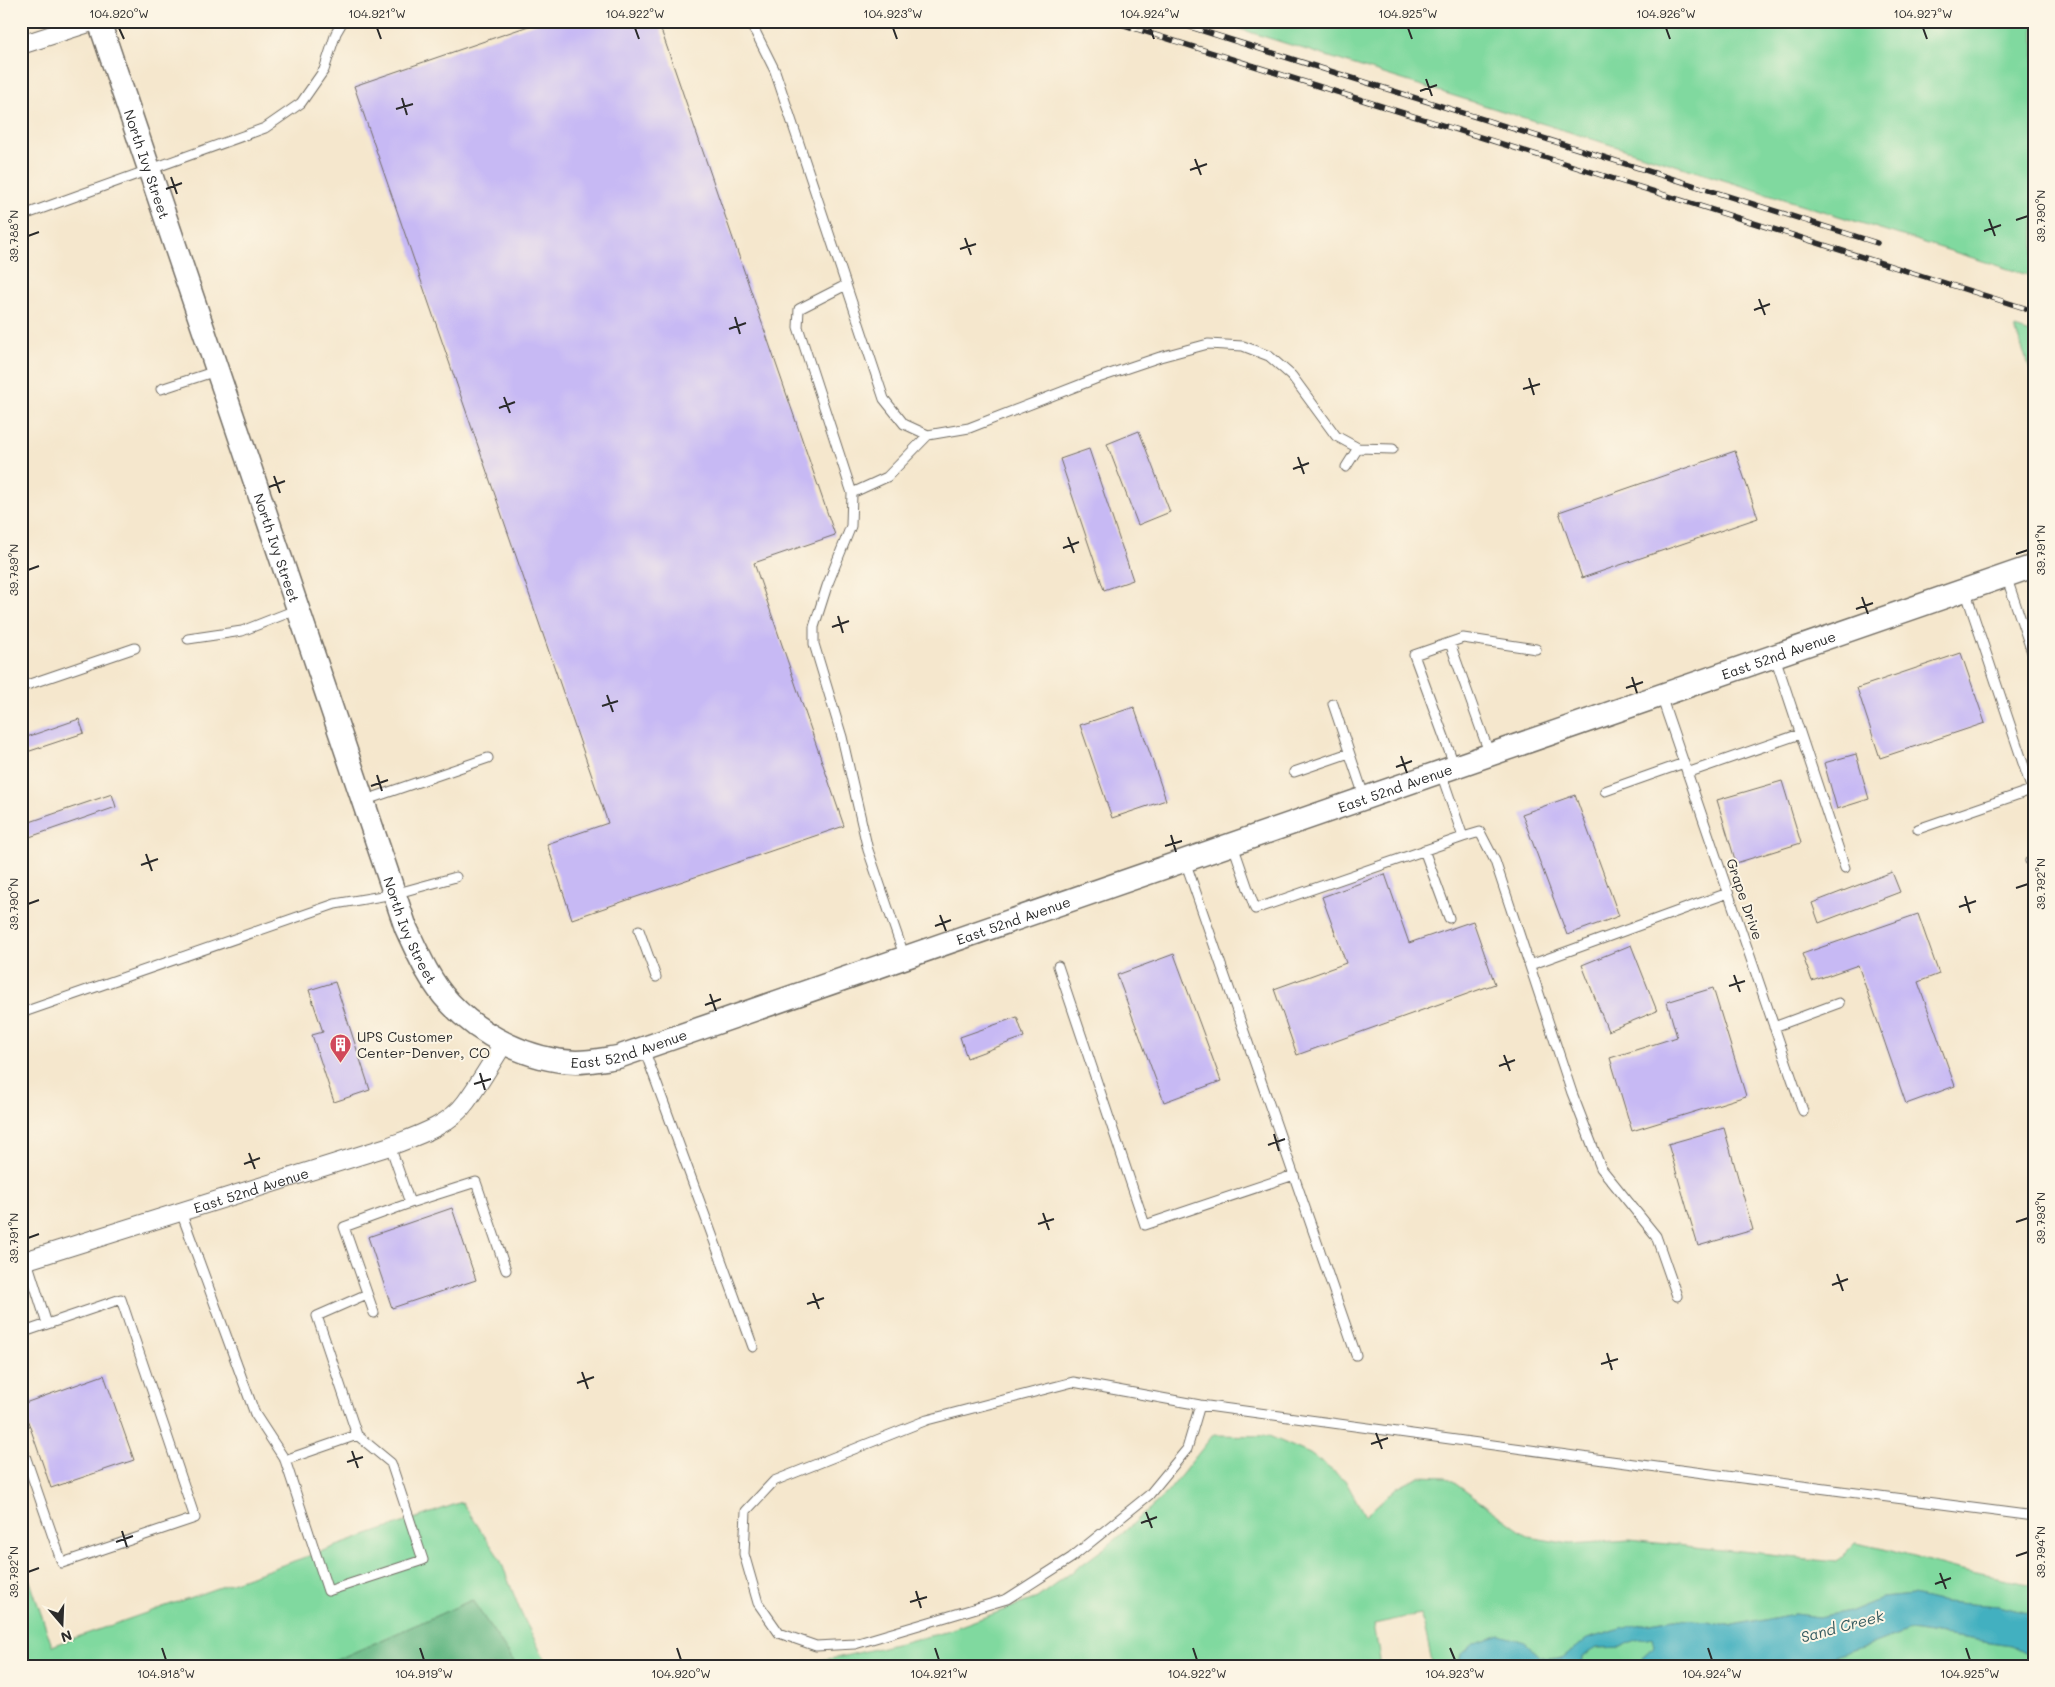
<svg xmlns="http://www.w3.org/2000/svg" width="2055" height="1687" viewBox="0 0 2055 1687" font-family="Mali,sans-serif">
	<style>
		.green { fill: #80d99f; stroke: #568265 }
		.forest { fill: #68b986; stroke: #4a7258 }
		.water { fill: #43b0c0; stroke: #376e76 }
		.building { fill: #c7b9f4 }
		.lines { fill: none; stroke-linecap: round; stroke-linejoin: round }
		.service-casing { stroke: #726d64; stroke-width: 11 }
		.minor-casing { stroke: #726d64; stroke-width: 20 }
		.tertiary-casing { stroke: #726d64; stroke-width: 25 }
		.service { stroke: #fff; stroke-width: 9 }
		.minor { stroke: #fff; stroke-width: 18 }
		.tertiary { stroke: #fff; stroke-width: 22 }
		.rail-casing { stroke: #2b2b2b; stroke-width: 5.5 }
		.rail { stroke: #fcf5e5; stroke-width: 4; stroke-dasharray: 11; stroke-linecap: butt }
		.ticks { fill: none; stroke: #2b2b2b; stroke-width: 2 }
		.labels { text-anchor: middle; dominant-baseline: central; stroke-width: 4; stroke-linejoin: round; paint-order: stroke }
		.street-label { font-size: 14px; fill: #2b2b2b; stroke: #fcf5e5 }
		.poi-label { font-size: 14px; fill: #2b2b2b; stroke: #fcf5e5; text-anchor: start }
		.water-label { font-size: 15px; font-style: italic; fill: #335a5f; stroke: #fcf5e5 }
		.neatline { fill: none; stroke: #2b2b2b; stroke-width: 2 }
		.ticks-label { font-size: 12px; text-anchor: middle; fill: #2b2b2b }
	</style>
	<rect width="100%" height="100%" fill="#fcf5e5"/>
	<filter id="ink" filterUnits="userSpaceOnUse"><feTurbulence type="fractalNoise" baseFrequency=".02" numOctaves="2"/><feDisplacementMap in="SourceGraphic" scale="10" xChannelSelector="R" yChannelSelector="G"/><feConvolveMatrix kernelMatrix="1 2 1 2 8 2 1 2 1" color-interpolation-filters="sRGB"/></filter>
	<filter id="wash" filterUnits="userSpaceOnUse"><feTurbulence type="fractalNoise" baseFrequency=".0096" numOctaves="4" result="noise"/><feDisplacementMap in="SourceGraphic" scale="20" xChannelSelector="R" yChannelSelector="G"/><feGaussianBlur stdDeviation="1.12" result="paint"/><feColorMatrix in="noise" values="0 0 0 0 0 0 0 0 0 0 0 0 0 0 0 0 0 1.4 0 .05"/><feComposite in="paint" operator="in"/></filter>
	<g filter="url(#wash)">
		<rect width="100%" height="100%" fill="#f5e7cd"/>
		<!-- green -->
		<path class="green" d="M1214,21H2034V277Z
			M2015,328L2034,334V381Z
			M1213,1435L1269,1436L1310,1454L1345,1480L1365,1516L1397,1487L1419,1476L1446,1477L1529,1537L1570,1544L1629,1540L1836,1562L1855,1543L1885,1549L1965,1571L2034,1584V1615L1998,1606L1943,1602L1913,1595L1882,1598L1850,1611L1819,1617L1794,1614L1733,1626L1708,1621L1674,1619L1632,1626L1587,1639L1562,1659L1541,1657L1525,1642L1461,1655L1458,1666H1433L1424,1625L1420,1614L1374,1624L1381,1666H760L836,1658L938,1634L1037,1598L1115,1540L1167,1493Z
			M462,1502L500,1559L521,1613L548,1666H517L472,1600L323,1666H21V1555L52,1646Z
			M1910,1630L2011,1645L2034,1657V1666H1726L1805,1664L1878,1642Z
			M1652,1637L1654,1646L1643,1659L1640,1666H1582L1583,1656L1597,1648L1621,1647L1636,1640Z"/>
		<!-- forest -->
		<path class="forest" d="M472,1600L517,1666H323Z"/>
		<!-- water -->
		<path class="water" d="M1913,1595L1943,1602L1998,1606L2034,1615V1657L2011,1645L1910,1630L1878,1642L1805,1664L1640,1666L1643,1659L1654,1646L1652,1637L1636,1640L1621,1647L1597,1648L1583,1656L1582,1666H1458L1461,1655L1475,1643L1501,1635L1525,1642L1541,1657L1562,1659L1587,1639L1632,1626L1674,1619L1708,1621L1733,1626L1794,1614L1819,1617L1850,1611L1882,1598Z"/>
		<g id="blocks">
			<!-- building -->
			<path class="building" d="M543,21H658L835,535L754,563L844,826L572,919L547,844L608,823L354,86Z
				M1139,431L1170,512L1138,525L1107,444Z
				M1089,449L1133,580L1104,590L1060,459Z
				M1735,451L1758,518L1582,578L1559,512Z
				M1961,653L1985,723L1880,758L1857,688Z
				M1134,707L1166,800L1112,818L1080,725Z
				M79,719L84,733L21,754V739Z
				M1856,754L1869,799L1837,809L1824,763Z
				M1782,781L1801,843L1736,863L1717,800Z
				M112,794L116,807L21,840V825Z
				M1575,795L1619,916L1567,935L1522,814Z
				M1892,872L1900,892L1819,923L1812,903Z
				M1385,874L1409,943L1473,921L1495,984L1297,1055L1274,989L1346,963L1322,897Z
				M1918,914L1939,974L1918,982L1955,1086L1906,1104L1858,965L1812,981L1802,954Z
				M1631,945L1657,1011L1608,1031L1582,965Z
				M1174,954L1221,1081L1164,1102L1117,975Z
				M335,982L370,1090L334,1102L312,1035L323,1032L309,990Z
				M1713,988L1746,1096L1632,1131L1610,1058L1677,1037L1667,1002Z
				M1017,1017L1024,1037L967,1058L960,1037Z
				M1724,1128L1753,1230L1698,1246L1668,1144Z
				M452,1208L476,1280L392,1308L368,1237Z
				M104,1375L134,1460L51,1488L22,1404Z"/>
		</g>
	</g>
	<g filter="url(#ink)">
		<use href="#blocks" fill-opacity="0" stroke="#726d64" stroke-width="1"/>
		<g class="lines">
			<defs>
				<path id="service" d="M748,21L756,33L775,71L884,399L904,424L928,435L969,428L1095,379L1160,357L1208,344L1243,346L1269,356L1292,376L1336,436L1358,448L1393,449
					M21,216L265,128L301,103L324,70L336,33L343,21
					M846,285L799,309L798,327L852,493L851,526L827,586L814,627V644L842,737L868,850L905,958
					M161,389L216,371
					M1346,467L1358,448
					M852,493L887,477L928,435
					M2006,576L2034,658
					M1965,590L2032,790
					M188,639L242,631L298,609
					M1450,643L1490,755
					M1775,657L1845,868
					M21,687L135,648
					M1661,696L1803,1111
					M1333,704L1365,799
					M1455,767L1414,655L1463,638L1536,649
					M1294,772L1349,753
					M1687,773L1800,734
					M1605,791L1684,763
					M363,801L488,758
					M1918,829L2034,789
					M1463,837L1480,832L1495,861L1572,1093L1601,1168L1656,1236L1677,1296
					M1233,845L1255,909L1463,837L1441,773
					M1424,850L1449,918
					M1185,861L1356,1355
					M2030,861L2034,860
					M639,930L656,977
					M1530,965L1728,893
					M1058,966L1145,1225L1294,1175
					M21,1013L335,904L394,894L456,877
					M1774,1027L1839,1003
					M644,1049L753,1347
					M410,1203L476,1182L506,1270
					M181,1212L255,1414L285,1460L328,1591L423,1560L391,1463L357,1435L317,1316L367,1294
					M27,1261L47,1324
					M374,1313L344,1227L410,1203L390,1146
					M21,1333L121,1299L195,1518L62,1563L21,1444
					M1200,1405L1187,1449L1149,1495L1071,1558L1007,1599L855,1644L816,1646L779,1633L758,1603L744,1554L746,1511L774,1481L927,1420L1073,1382L1200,1405L1611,1461L2034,1516
					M285,1460L357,1435"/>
				<g id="minor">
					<path d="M21,45L95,21"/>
					<path id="s1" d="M21,1262L390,1146C416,1136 449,1126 466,1102C480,1083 492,1062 504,1043"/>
				</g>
				<g id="tertiary">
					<path id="s2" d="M99,21L406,928C418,954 430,982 450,1003C481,1036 530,1061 576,1062C589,1062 604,1059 618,1057L2034,566"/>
				</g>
			</defs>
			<!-- service casing -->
			<use href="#service" class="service-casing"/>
			<!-- minor casing -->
			<use href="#minor" class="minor-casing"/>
			<!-- tertiary casing -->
			<use href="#tertiary" class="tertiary-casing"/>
			<!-- service -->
			<use href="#service" class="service"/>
			<!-- minor -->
			<use href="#minor" class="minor"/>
			<!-- tertiary -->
			<use href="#tertiary" class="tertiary"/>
			<defs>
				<path id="rail" d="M1111,21L2034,311
					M1171,21L1877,243"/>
			</defs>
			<!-- rail casing -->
			<use href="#rail" class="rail-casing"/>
			<!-- rail -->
			<use href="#rail" class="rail"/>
		</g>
	</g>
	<!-- ticks -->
	<path class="ticks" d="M119,28L124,39M377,28L381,39M635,28L639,39M893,28L897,39M1150,28L1154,39M1408,28L1412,39M1666,28L1670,39M1923,28L1927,39M1426,79L1432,96M1420,91L1437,85M402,98L407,115M396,109L413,104M1195,159L1201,175M1190,170L1207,164M171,177L177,194M166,189L182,183M1989,219L1995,236M2016,220L2028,216M1984,231L2001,225M28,236L39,232M965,238L971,255M960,249L976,244M1759,299L1765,315M1754,310L1770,304M735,317L740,334M729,329L746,323M1529,378L1534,395M1523,389L1540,384M504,397L510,413M499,408L515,402M1298,457L1304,474M1293,469L1309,463M274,476L280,493M269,487L285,481M1068,537L1074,553M1063,548L1079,542M2016,554L2028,550M28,570L39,566M1862,597L1868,614M1856,609L1873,603M838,616L843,633M832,627L849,621M1632,677L1637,693M1626,688L1643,682M607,695L613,712M602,706L618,701M1401,756L1407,773M1396,767L1412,761M377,775L382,791M371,786L388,780M1171,835L1176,852M1165,846L1182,841M146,854L152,871M141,865L158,859M2016,888L2028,884M1965,896L1970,913M28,904L39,900M1959,907L1976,901M940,915L946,931M935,926L951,920M1734,975L1740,992M1729,986L1745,981M710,994L716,1011M705,1005L721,999M1504,1055L1510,1071M1499,1066L1515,1060M480,1073L485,1090M474,1084L491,1079M1274,1134L1279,1151M1268,1145L1285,1139M249,1153L255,1169M244,1164L260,1158M1043,1213L1049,1230M2016,1222L2028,1218M1038,1224L1054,1219M28,1238L39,1234M1837,1274L1843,1291M1832,1285L1848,1279M813,1293L819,1309M807,1304L824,1298M1607,1353L1612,1370M1601,1364L1618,1359M582,1372L588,1389M577,1383L594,1377M1376,1433L1382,1449M1371,1444L1388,1438M352,1451L358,1468M347,1462L363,1457M1146,1512L1152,1528M1141,1523L1157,1517M122,1531L127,1547M116,1542L133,1536M2016,1556L2028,1552M28,1572L39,1568M1940,1573L1946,1589M1935,1584L1951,1578M916,1591L921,1608M910,1602L927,1597M162,1648L166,1660M420,1648L424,1660M677,1648L681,1660M935,1648L939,1660M1193,1648L1197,1660M1450,1648L1455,1660M1708,1648L1712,1660M1966,1648L1970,1660"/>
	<!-- icons -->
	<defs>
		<symbol id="building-pin" viewBox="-11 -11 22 30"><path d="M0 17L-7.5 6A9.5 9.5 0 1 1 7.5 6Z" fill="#d1495b" stroke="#fcf5e5"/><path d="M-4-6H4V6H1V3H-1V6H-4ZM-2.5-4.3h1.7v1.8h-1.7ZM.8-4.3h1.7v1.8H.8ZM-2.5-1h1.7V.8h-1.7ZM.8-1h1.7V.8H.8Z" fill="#fff"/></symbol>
	</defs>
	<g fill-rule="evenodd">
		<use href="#building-pin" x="328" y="1032" width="25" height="34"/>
	</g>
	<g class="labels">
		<!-- street labels -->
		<g class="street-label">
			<text stroke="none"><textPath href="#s2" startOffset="151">North Ivy Street</textPath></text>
			<text stroke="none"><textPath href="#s2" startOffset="556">North Ivy Street</textPath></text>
			<text stroke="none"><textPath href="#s2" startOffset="2458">East 52nd Avenue</textPath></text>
			<text stroke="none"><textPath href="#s2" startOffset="2052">East 52nd Avenue</textPath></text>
			<text transform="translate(1745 899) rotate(71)">Grape Drive</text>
			<text stroke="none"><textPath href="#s2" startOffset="1648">East 52nd Avenue</textPath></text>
			<text stroke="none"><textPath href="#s2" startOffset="961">North Ivy Street</textPath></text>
			<text stroke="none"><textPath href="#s2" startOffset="1242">East 52nd Avenue</textPath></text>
			<text stroke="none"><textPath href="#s1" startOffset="241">East 52nd Avenue</textPath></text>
		</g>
		<!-- poi labels -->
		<g class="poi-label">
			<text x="357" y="1036">UPS Customer<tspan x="357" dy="16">Center-Denver, CO</tspan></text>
		</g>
		<!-- water labels -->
		<g class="water-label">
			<text transform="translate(1842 1626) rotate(-15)">Sand Creek</text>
		</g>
	</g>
	<!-- margin -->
	<rect width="2055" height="1687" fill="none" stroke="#fcf5e5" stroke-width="55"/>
	<!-- north arrow -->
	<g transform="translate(62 1624) rotate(161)" stroke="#fcf5e5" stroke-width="4" paint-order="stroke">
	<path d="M0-4L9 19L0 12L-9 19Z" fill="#2b2b2b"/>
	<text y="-8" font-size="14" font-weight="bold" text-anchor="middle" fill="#2b2b2b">N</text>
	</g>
	<rect x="28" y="28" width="2000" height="1632" class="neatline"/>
	<g class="ticks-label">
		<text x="119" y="18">104.920°W</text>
		<text x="377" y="18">104.921°W</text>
		<text x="635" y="18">104.922°W</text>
		<text x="893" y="18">104.923°W</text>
		<text x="1150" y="18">104.924°W</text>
		<text x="1408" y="18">104.925°W</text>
		<text x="1666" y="18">104.926°W</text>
		<text x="1923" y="18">104.927°W</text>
		<text transform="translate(2041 216) rotate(-90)" y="4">39.790°N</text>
		<text transform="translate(14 236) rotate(-90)" y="4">39.788°N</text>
		<text transform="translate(2041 550) rotate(-90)" y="4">39.791°N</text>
		<text transform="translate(14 570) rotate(-90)" y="4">39.789°N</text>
		<text transform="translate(2041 884) rotate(-90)" y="4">39.792°N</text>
		<text transform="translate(14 904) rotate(-90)" y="4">39.790°N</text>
		<text transform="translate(2041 1218) rotate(-90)" y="4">39.793°N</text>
		<text transform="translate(14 1238) rotate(-90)" y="4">39.791°N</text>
		<text transform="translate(2041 1552) rotate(-90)" y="4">39.794°N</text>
		<text transform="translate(14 1572) rotate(-90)" y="4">39.792°N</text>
		<text x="166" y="1678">104.918°W</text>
		<text x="424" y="1678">104.919°W</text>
		<text x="681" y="1678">104.920°W</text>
		<text x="939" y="1678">104.921°W</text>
		<text x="1197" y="1678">104.922°W</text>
		<text x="1455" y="1678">104.923°W</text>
		<text x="1712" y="1678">104.924°W</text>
		<text x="1970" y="1678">104.925°W</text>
	</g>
</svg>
